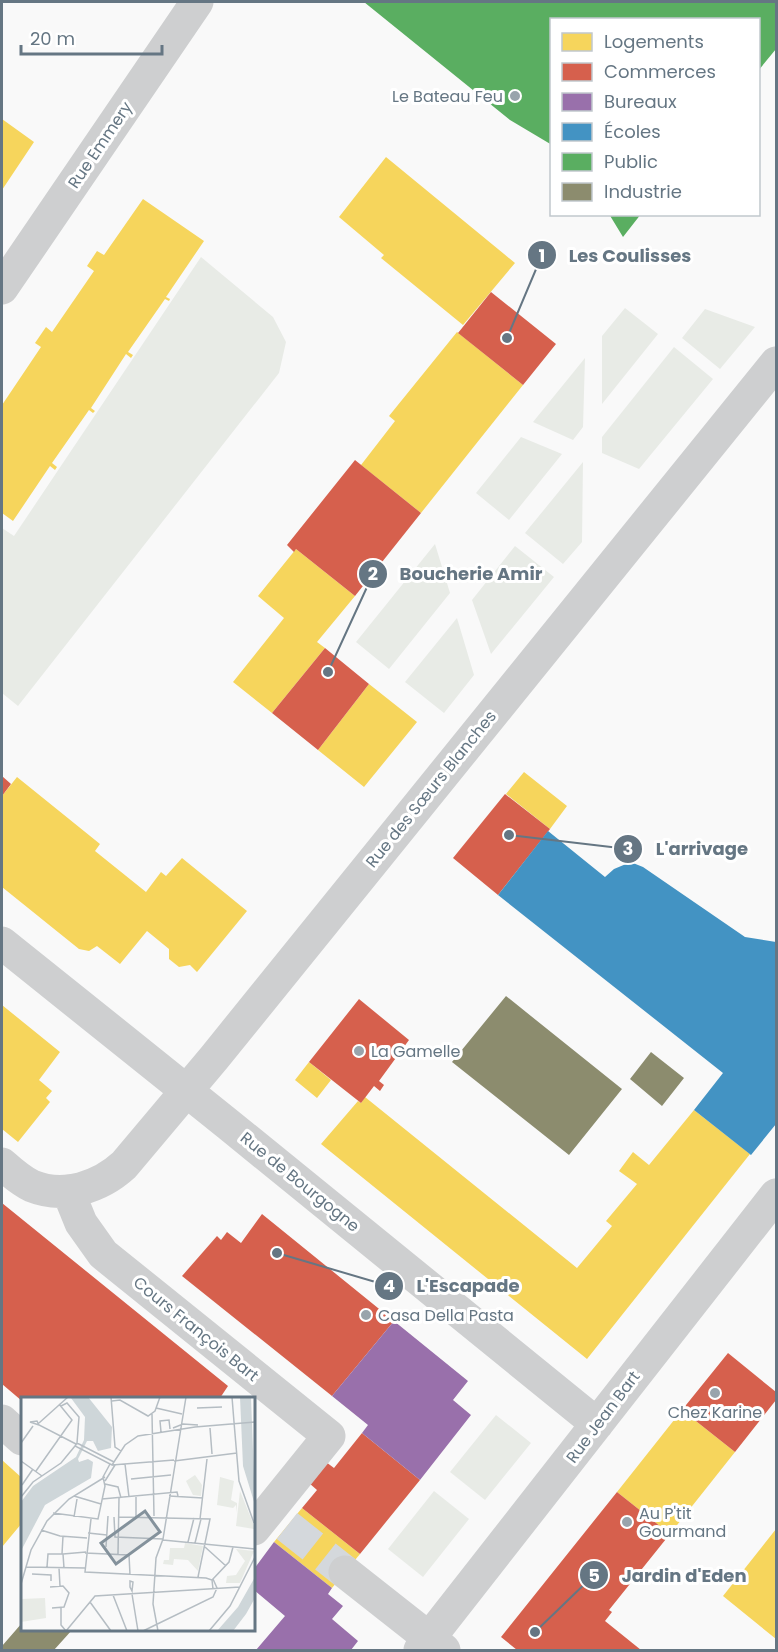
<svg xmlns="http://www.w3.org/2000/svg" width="778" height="1652" viewBox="0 0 778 1652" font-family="Poppins,sans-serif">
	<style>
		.green { fill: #e8ebe6 }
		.homes { fill: #f6d55c }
		.shops { fill: #d6604d }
		.offices { fill: #9970ab }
		.schools { fill: #4393c3 }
		.public { fill: #5aae61 }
		.industry { fill: #8c8c6e }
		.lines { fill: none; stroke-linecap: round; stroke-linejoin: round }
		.minor-tunnel { stroke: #d4d8dc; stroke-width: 33; stroke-dasharray: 33 16; stroke-linecap: butt }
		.minor { stroke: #cecfd0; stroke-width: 33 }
		.poi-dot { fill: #99a4ac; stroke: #fff; stroke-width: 2 }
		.labels { text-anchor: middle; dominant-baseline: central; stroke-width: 6; stroke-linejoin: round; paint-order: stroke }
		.poi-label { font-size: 16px; fill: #657683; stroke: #fff; text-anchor: start }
		.street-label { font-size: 16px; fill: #657683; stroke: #fff }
		.inset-road { fill: none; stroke: #b5bdc3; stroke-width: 1.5 }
		.view { fill: #84929c; fill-opacity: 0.15; stroke: #84929c; stroke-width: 3 }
		.inset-edge { fill: none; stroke: #657683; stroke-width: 3 }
		.leader { fill: none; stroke: #657683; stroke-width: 2 }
		.callout-dot { fill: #657683; stroke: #fff; stroke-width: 2 }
		.mark-label { font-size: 18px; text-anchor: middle; font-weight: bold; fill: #fff }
		.callout-label { font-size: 18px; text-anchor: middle; font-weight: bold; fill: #657683; stroke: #fff; stroke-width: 6; stroke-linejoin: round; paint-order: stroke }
	</style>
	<rect width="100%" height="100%" fill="#f9f9f9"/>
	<!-- green -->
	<path class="green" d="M201,257L273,317L286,342L279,373L18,706L2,693V528L14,536Z
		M625,308L658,334L602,404V336Z
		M705,309L755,327L720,369L682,338Z
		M674,347L713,379L639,469L602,453V437Z
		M585,358L583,427L573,440L533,422Z
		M521,437L562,454L509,520L476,493Z
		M583,462L582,542L563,564L525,533Z
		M435,544L450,593L389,669L356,642Z
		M515,546L554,577L491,654L472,600Z
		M457,618L474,675L444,713L405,682Z
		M496,1415L531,1443L485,1500L450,1472Z
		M434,1491L469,1519L423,1577L388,1549Z"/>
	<!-- homes -->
	<path class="homes" d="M2,119L34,142L2,190Z
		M386,157L515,263L463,325L381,258L384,255L339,217Z
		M143,199L204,241L166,297L170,299L169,301L165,299L128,352L133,355L131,358L126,354L91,408L95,411L93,413L89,410L52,463L57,467L55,470L50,466L13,521L2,513V405L41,347L35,343L46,327L52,332L94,271L87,266L97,251L104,255Z
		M457,332L523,385L421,513L361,465L395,421L389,416Z
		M296,549L355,596L317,642L325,648L272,713L233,682L284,618L258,596Z
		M369,684L417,722L364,787L318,750Z
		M524,772L567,806L550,829L506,794Z
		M17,777L100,844L95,851L146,892L161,872L166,876L182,858L247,911L197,972L190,965L179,967L169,959V949L147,931L120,964L97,946L89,951L79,949L2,887V796Z
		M2,1005L60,1052L39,1080L52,1091L46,1098L50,1102L18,1142L2,1129Z
		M309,1062L331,1080L317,1098L295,1080Z
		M365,1097L577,1268L612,1226L606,1221L637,1184L619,1171L633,1152L649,1165L694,1110L750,1154L587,1359L321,1144L358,1101L361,1103Z
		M682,1410L735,1452L670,1534L617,1492Z
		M2,1460L22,1478V1523L2,1547Z
		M302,1508L360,1554L332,1588L274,1542Z
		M776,1529V1639L723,1596Z"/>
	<!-- shops -->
	<path class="shops" d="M491,292L556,344L523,385L458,333Z
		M355,460L421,513L355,596L296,549L294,552L287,545Z
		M325,648L369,684L318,750L272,713Z
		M2,776L11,784L2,796Z
		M505,794L550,829L498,895L453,858Z
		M359,999L409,1040L379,1081L384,1085L380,1091L374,1086L361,1103L309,1062Z
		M2,1203L228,1386L220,1398H22V1401L2,1384Z
		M262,1214L394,1321L332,1396L182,1276L217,1236L221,1240L227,1232L241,1243Z
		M728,1353L776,1392V1400L735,1452L682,1410Z
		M362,1433L420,1480L360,1554L302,1508L317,1490L309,1483L326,1462L334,1468Z
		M617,1492L670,1534L609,1610L612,1612L605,1621L641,1650H517L501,1637Z"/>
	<!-- offices -->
	<path class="offices" d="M394,1321L468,1381L453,1400L471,1415L420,1480L362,1433L368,1425L332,1396Z
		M274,1542L332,1588L328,1594L343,1606L332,1619L358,1641L351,1650H256L285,1616L254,1590V1569Z"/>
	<!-- schools -->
	<path class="schools" d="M548,831L605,877L614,869L626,864L633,863L643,867L745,937L776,942V1124L751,1155L694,1110L723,1073L498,895Z"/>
	<!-- public -->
	<path class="public" d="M364,2H776V49L758,71V20H552V145L510,120Z
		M609,214H641L623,237Z"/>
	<!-- industry -->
	<path class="industry" d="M506,996L622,1089L569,1155L452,1062Z
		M651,1052L684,1078L662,1106L630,1079Z
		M22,1623V1630H72L54,1650H2V1646Z"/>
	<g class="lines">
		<!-- minor-tunnel -->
		<path class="minor-tunnel" d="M287,1526L345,1572"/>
		<!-- minor -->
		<path class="minor" d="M2,288L197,2
			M2,943L229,1125L597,1424
			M2,1164C11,1172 21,1181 32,1186C64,1199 100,1187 124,1165L214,1058L776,363
			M68,1191L81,1223L103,1254L329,1436L254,1529
			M2,1421L22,1439
			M345,1572L444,1650
			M420,1650L776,1195"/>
	</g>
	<!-- markers -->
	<g class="poi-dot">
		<circle cx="515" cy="96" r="6"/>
		<circle cx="359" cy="1051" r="6"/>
		<circle cx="366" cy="1315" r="6"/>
		<circle cx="715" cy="1393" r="6"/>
		<circle cx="627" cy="1522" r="6"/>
	</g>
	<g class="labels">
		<!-- poi labels -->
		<g class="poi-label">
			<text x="503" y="96" text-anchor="end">Le Bateau Feu</text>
			<text x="371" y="1051">La Gamelle</text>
			<text x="378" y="1315">Casa Della Pasta</text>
			<text x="715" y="1412" text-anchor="middle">Chez Karine</text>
			<text x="639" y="1513">Au P'tit<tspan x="639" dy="18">Gourmand</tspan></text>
		</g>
		<!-- street labels -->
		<g class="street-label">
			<text transform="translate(100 145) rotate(-56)">Rue Emmery</text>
			<text transform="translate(431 789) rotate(-51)">Rue des Sœurs Blanches</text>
			<text transform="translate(300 1182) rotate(39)">Rue de Bourgogne</text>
			<text transform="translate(196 1329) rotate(39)">Cours François Bart</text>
			<text transform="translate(603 1417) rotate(-53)">Rue Jean Bart</text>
		</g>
	</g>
	<!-- overview -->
	<g transform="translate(21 1397)">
		<rect width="234" height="234" fill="#f9f9f9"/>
		<path d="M174,78L181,88L180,99L172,98L165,84ZM199,80L213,84L210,103L216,106V116L215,108L212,111L196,108ZM219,94L232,126L233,132L215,129ZM164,146L182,149L177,174L167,163L153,162L152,168L142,167L143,163H148L149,151H163ZM215,152L233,154L219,186H205L206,179L215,178L224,164ZM24,201L25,221L0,225V202Z" fill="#e8ebe6"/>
		<path d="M41,0H67L91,30L90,51L77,54L72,44H66L57,62L58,65L67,62L72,65L70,81L24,108L1,152L0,105L12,89L55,60L63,43L64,20L50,1ZM219,0H230L234,108L222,69ZM234,180V201L225,217L212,234H196L217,210Z" fill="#ced6d9"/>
		<path class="inset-road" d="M90,0L94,50L100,54M211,0L213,25M91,4L99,3L127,19L134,14L139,0M40,9L46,6L58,20L56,46M135,11L161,17M176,11L201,10M131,17L133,119M213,25L218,84L233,126M18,26L47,0M18,28L9,25L16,24L18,28L55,47M152,31L162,27L177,28M189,31L191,57M140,35L139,24L148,23L149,32M0,46L12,29M0,64L21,79M153,64L216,56M93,65L56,46L54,49L91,68L104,48L117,39L174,30L234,25M104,67L108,100M91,68L153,63M15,74L51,23L38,7M110,82L150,78M84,84L94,68M84,87L97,90L100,101M1,88L12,72M53,99L80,107M148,99L182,101M0,100L12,85L40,66L54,49M115,100V120M81,102L156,95L157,99M32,116L77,122L84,89L82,80L89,67M53,120L56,102M93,120L94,140L142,142M97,120L189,122L177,180M70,122L64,175L185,181L191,183L192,192M179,122L186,62M20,133L39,139L66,141M67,136L86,138M142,143L234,152M167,145L173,121M174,146L180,122M85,150L87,119M184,150L205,169M64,156L108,158L109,178M41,157L42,139M42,157L65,155M97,157L98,101M5,170L64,171M26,170L27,157H42L43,171M38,171L39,189M11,177L30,178V184M191,183L208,165L212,150M109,184L112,185L111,194L109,190ZM0,187L10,153L26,124L48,102L84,80M29,190L42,189L48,196L43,210L31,211M111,197L117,234M92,198L106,234M69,205L90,234M40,210V228L45,234M45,234L74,199L219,190M122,234L192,200L196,191L192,182M137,234L132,207L135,161L142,142L165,0M188,234L209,209L234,160"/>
		<path class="view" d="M124,114L139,135L95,167L80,146Z"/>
		<rect width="234" height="234" class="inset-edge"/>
	</g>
	<!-- callouts -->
	<path class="leader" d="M507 338L542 255M328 672L373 574M509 835L628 849M277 1253L389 1286M535 1632L594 1575"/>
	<g class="callout-dot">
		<circle cx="507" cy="338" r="6"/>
		<circle cx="328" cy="672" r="6"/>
		<circle cx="509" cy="835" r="6"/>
		<circle cx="277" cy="1253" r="6"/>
		<circle cx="535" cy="1632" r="6"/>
		<circle cx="542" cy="255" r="15"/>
		<circle cx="373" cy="574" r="15"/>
		<circle cx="628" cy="849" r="15"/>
		<circle cx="389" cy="1286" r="15"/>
		<circle cx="594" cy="1575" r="15"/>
	</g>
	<g class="mark-label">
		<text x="542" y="262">1</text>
		<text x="373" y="580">2</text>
		<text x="628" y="855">3</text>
		<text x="389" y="1292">4</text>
		<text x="594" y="1582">5</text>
	</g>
	<g class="callout-label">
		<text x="630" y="262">Les Coulisses</text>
		<text x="471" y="580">Boucherie Amir</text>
		<text x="702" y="855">L'arrivage</text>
		<text x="468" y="1292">L'Escapade</text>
		<text x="684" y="1582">Jardin d'Eden</text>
	</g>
	<!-- border -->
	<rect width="778" height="1652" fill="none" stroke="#657683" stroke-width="6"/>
	<!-- legend -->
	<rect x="550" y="18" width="210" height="198" fill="#ffffff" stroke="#c1c8cd" stroke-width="1.5"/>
	<rect x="562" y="33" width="30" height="18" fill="#f6d55c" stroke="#c1c8cd" stroke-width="1.5"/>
	<text x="604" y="48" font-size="18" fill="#657683">Logements</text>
	<rect x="562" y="63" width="30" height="18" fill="#d6604d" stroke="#c1c8cd" stroke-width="1.5"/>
	<text x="604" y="78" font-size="18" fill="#657683">Commerces</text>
	<rect x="562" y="93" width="30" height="18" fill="#9970ab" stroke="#c1c8cd" stroke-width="1.5"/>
	<text x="604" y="108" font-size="18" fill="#657683">Bureaux</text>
	<rect x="562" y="123" width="30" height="18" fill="#4393c3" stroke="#c1c8cd" stroke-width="1.5"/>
	<text x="604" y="138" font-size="18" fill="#657683">Écoles</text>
	<rect x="562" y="153" width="30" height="18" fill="#5aae61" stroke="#c1c8cd" stroke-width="1.5"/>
	<text x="604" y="168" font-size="18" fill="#657683">Public</text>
	<rect x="562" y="183" width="30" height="18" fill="#8c8c6e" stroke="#c1c8cd" stroke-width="1.5"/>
	<text x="604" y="198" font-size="18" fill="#657683">Industrie</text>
	<!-- scale -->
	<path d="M21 45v9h141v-9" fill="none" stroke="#657683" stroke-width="3"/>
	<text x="30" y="45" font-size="18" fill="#657683" stroke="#ffffff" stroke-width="4.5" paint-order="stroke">20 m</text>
</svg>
